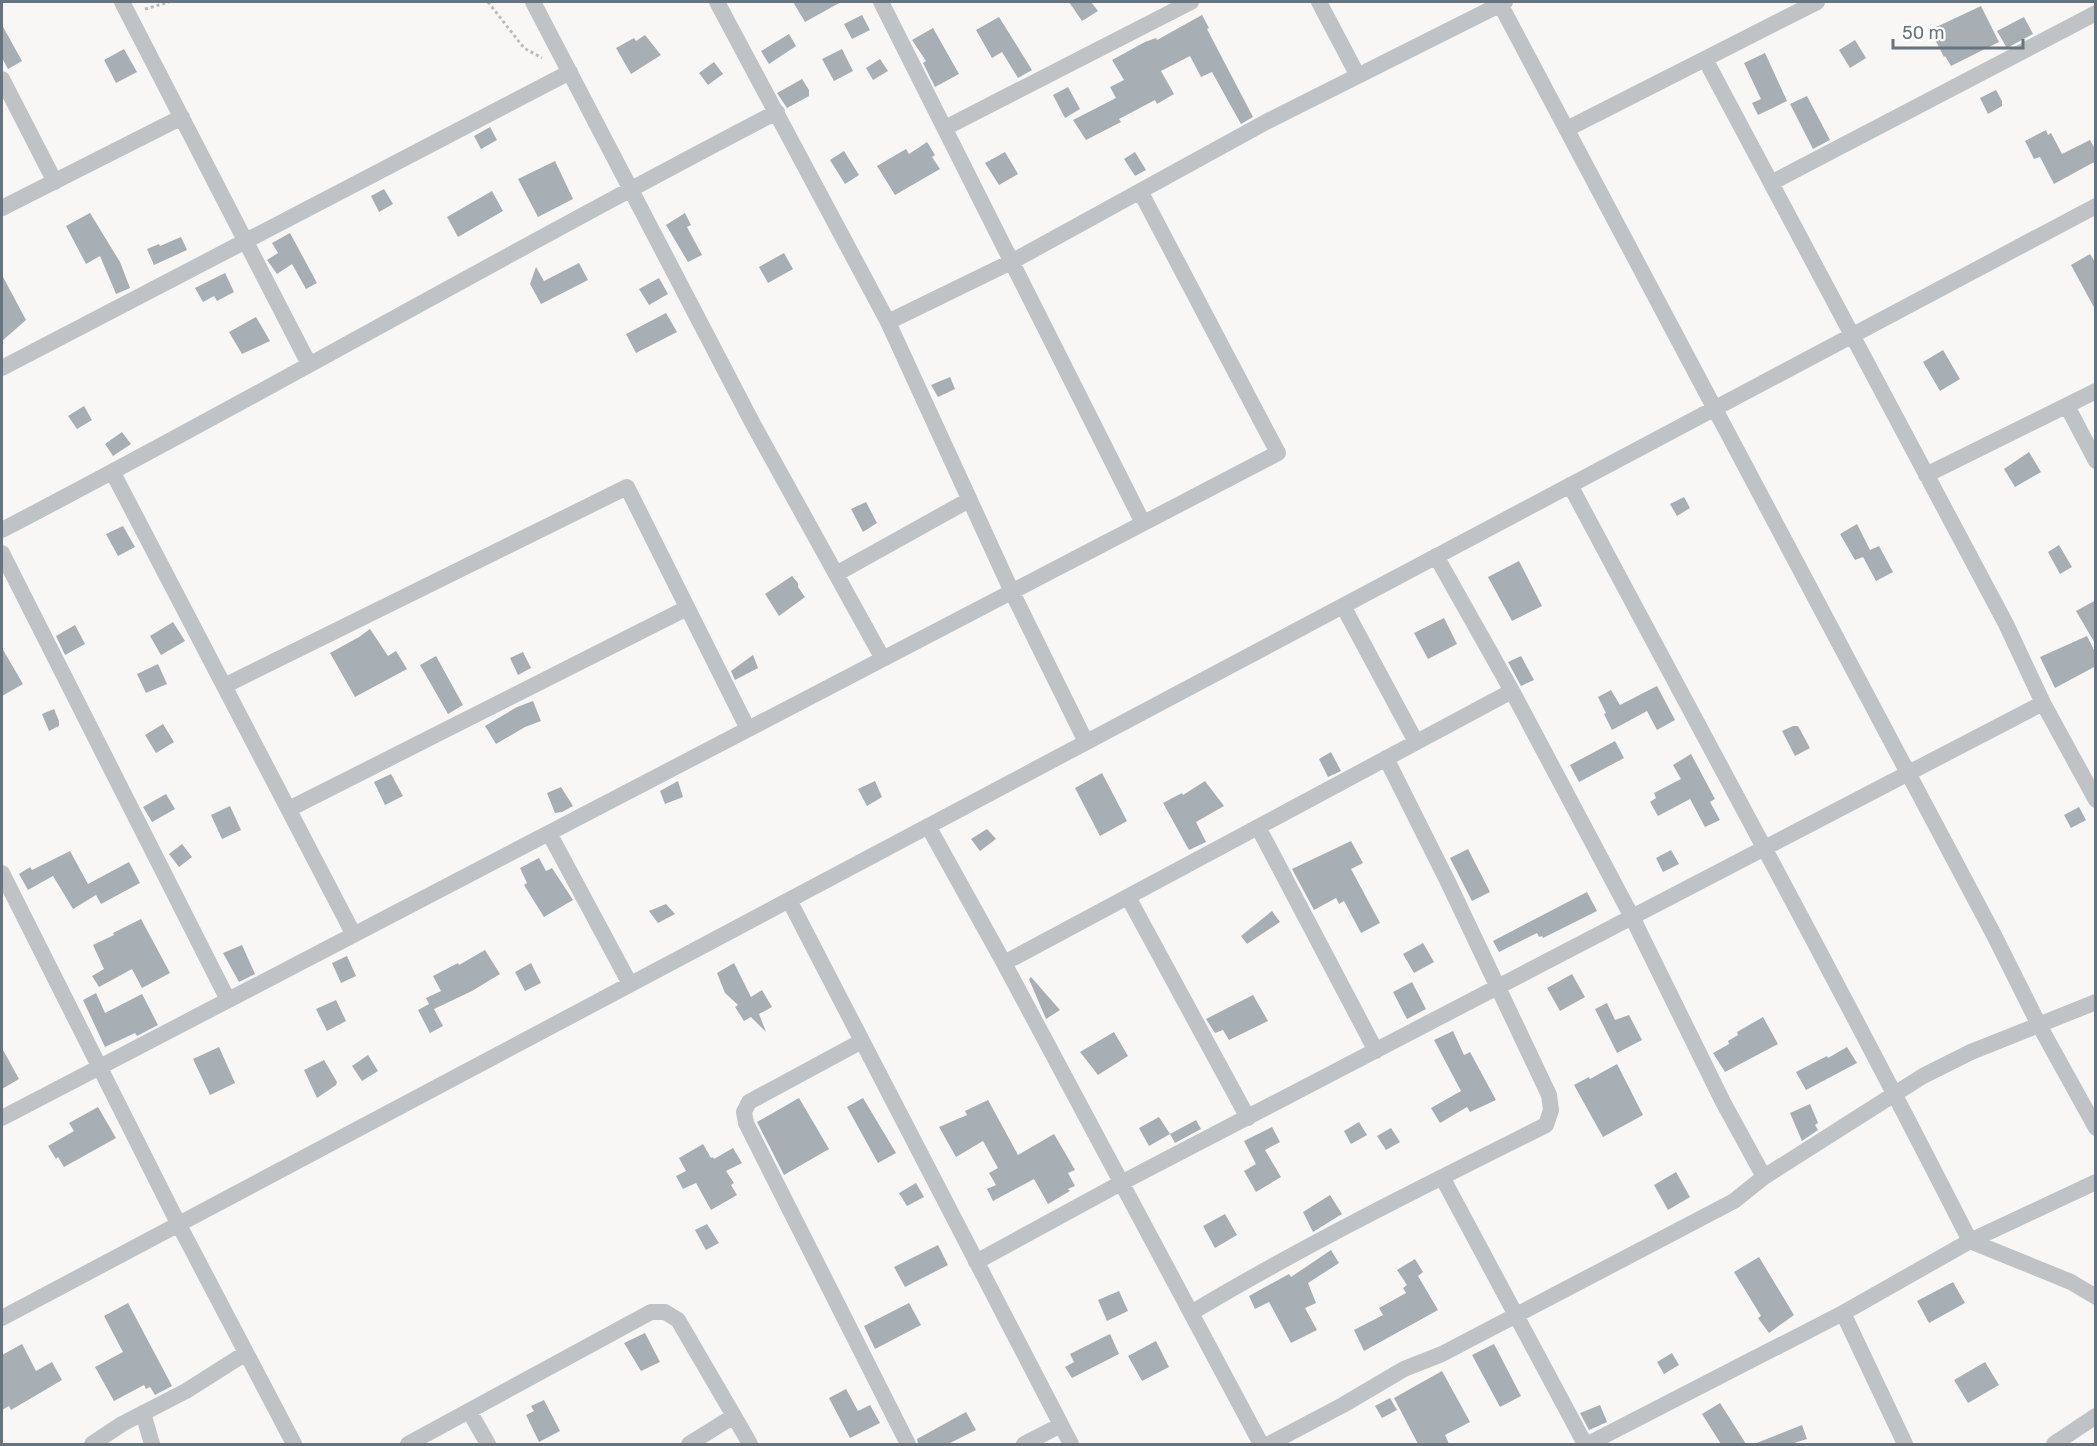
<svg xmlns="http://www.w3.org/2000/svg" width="2097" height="1446" viewBox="0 0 2097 1446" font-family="Rubik,sans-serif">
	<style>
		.building { fill: #a7aeb4 }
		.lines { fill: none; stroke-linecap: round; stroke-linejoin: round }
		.path { stroke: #b9bcbe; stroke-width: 3; stroke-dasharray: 3 3; stroke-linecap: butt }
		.street { stroke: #bfc3c6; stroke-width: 16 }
	</style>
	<rect width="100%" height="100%" fill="#f8f7f5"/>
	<!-- building -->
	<path class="building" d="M793,2H841L805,22Z
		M1069,2H1091L1098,11L1082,21Z
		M1981,6L1999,42L1951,66L1945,56L1944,57L1930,30Z
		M862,15L870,30L852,39L844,24Z
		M1202,15L1209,28L1207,29L1253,117L1241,124L1212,72L1201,77L1190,56L1161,71L1174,94L1157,104L1155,100L1119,119L1121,122L1086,140L1073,120L1116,98L1110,87L1124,80L1112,60L1145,42L1156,38L1157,40Z
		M999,17L1032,70L1018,78L1002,52L992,58L976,30Z
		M2024,17L2033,34L2007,48L1997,31Z
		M2,25L22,61L8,69L2,58Z
		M933,28L959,74L935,87L923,63L926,61L912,40Z
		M789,34L796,46L769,64L761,51Z
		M645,35L661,55L631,74L616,48L634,38L636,41Z
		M1855,40L1866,58L1850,68L1839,50Z
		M124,49L137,72L116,83L104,60Z
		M842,49L853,71L834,81L822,59Z
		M1765,53L1787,101L1758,115L1752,103L1761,99L1744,63Z
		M880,59L888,71L873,80L866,68Z
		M714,62L723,74L708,85L699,73Z
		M802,79L809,90V96L787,108L777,93Z
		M1068,87L1080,109L1065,118L1053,95Z
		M1996,90L2002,101V106L1988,114L1980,98Z
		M1807,96L1830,140L1813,149L1790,104Z
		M490,127L497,140L481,149L474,136Z
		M2046,130L2048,135L2051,133L2062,154L2090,140L2096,151V161L2054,184L2040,157L2034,159L2025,141Z
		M927,142L935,155L932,157L940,169L895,195L877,166L906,149L909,154Z
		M844,151L859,175L845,184L830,160Z
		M1005,152L1018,174L999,185L985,163Z
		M1135,152L1146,170L1135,176L1124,159Z
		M555,161L573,199L538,217L518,179Z
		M384,189L393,204L379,212L371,196Z
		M492,191L503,211L458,237L447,217Z
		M90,213L120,262L130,288L116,294L100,256L86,264L66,226Z
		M685,213L691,225L687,227L702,255L688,262L666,225Z
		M290,233L317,283L306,289L292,264L277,274L267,260L278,253L272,243Z
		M181,237L187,250L154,265L147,249L159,244L160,246Z
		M784,253L793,269L768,283L759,267Z
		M2090,254L2096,264V311L2071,265Z
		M579,263L588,280L541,304L530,284L536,267L544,281Z
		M225,273L234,292L217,301L214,296L203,302L195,288Z
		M2,275L26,320L2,341Z
		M659,278L668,294L649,305L639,289Z
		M666,313L677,332L636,353L626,334Z
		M256,317L270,341L242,354L229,332Z
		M1943,350L1960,379L1940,391L1923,362Z
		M950,377L955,389L938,397L931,385Z
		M84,406L92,420L77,429L68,416Z
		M122,432L131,444L113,456L105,444Z
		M2029,452L2041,472L2015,487L2004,469Z
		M1684,497L1690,508L1677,516L1670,504Z
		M866,502L877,523L863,532L851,509Z
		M1857,524L1870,550L1879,546L1893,572L1876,581L1863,557L1855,560L1840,534Z
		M123,526L135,547L118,556L106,534Z
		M2059,545L2072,567L2060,574L2048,552Z
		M1519,561L1542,606L1512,621L1488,577Z
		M792,576L798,583V587L805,597L779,616L765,594Z
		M2096,600V645L2076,611Z
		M1444,618L1457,644L1428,659L1414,633Z
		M173,622L185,641L161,655L150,636Z
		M75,625L85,644L65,655L56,636Z
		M370,629L388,656L396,651L407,669L355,697L330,653L359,637Z
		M2087,636L2096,654V666L2055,688L2040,657Z
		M2,648L23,684L2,696Z
		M523,652L531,668L518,675L510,658Z
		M753,655L758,668L735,680L731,671Z
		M436,656L463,705L448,714L420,665Z
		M1521,656L1534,680L1521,686L1508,662Z
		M158,664L167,684L146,693L137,674Z
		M1657,686L1675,720L1657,730L1647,711L1612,730L1604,714L1606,713L1598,697L1611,690L1620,705Z
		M533,701L541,721L525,727L496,744L485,726L517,707Z
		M54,709L59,721V726L49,731L42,714Z
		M163,724L174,742L156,753L145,735Z
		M1793,726H1798L1810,748L1795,756L1782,731Z
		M1615,741L1624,758L1579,782L1570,765Z
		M1331,752L1341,771L1328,777L1319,759Z
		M1691,754L1715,799L1710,802L1720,820L1705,827L1690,799L1658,816L1650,802L1656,798L1654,793L1681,779L1673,765Z
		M1102,773L1127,821L1100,836L1075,788Z
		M391,774L403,796L385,805L374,782Z
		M678,781L683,797L665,804L660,791Z
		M875,781L882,797L867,806L858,789Z
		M1205,781L1224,806L1196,822L1206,842L1189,850L1163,803L1182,793L1183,795Z
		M561,787L573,806L562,812L555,813L547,793Z
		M166,794L175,809L152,822L143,807Z
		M230,806L241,830L222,839L211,815Z
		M2079,807L2086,820L2071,828L2064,815Z
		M987,829L996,839L980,851L971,839Z
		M1351,841L1363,863L1351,869L1380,923L1361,933L1344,901L1339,904L1336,898L1314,910L1292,869Z
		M182,844L192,857L179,867L169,854Z
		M1468,849L1490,892L1472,901L1450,858Z
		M1671,850L1679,864L1663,872L1656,858Z
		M70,851L88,884L129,862L140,883L101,904L96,895L73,909L53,876L28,890L19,874L30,867L32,870Z
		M539,858L546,871L552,868L573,900L544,917L524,885L527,883L520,868Z
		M1587,892L1597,911L1543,938L1542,936L1539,937L1537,933L1499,952L1493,941Z
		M666,904L675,914L658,923L649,911Z
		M1272,911L1280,922L1247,944L1241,936Z
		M141,919L170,973L142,988L132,969L99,987L92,976L104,969L93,945L114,935L113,933Z
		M1423,943L1434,962L1414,973L1403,954Z
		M242,945L255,974L239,982L223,953Z
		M485,950L500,974L472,991L434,1009L443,1026L430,1033L418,1010L429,1004L426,998L441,991L433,976L458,963L459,965Z
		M347,956L356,976L341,983L332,963Z
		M531,963L541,983L525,991L515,972Z
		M734,963L751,997L762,990L772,1007L759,1014L766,1032L751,1017L744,1021L735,1007L738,1005L725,993L717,973Z
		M1572,974L1585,997L1560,1011L1547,988Z
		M1031,977L1060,1010L1046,1019L1029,979Z
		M1412,982L1426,1009L1407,1019L1393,992Z
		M96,993L105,1013L142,994L158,1025L137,1036L135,1033L105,1047L83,1000Z
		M1253,995L1268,1021L1229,1040L1223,1030L1215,1033L1206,1019Z
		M336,1000L346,1021L327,1031L316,1009Z
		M1607,1003L1615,1020L1629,1015L1642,1040L1617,1053L1595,1009Z
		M1763,1017L1778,1044L1725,1072L1713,1053L1729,1044L1728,1041L1738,1035L1737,1032Z
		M1453,1031L1464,1055L1470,1052L1496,1100L1470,1112L1467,1107L1440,1123L1431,1108L1461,1091L1434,1040Z
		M1114,1032L1128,1056L1098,1075L1080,1052Z
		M219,1047L235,1083L210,1095L193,1059Z
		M1847,1047L1857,1063L1806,1090L1796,1072L1827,1056L1828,1058Z
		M2,1048L19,1079L2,1089Z
		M368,1055L378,1071L362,1081L352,1066Z
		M324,1060L337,1082L336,1085L317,1098L304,1070Z
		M1617,1064L1643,1115L1603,1137L1574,1085L1589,1077L1590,1079Z
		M799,1098L829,1149L784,1175L757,1122Z
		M863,1098L896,1153L878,1163L847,1107Z
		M988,1100L1018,1155L1054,1134L1075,1170L1068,1173L1075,1186L1068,1189L1070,1191L1048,1204L1034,1179L993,1201L987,1189L996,1185L989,1173L998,1168L983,1141L956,1157L939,1127L967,1115L965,1111Z
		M1810,1104L1818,1123L1815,1125L1818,1130L1802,1141L1790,1113Z
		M98,1107L116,1138L64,1167L58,1157L56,1159L48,1146L74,1131L69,1123Z
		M1159,1117L1170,1134L1149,1146L1139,1128Z
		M1196,1120L1201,1129L1175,1143L1170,1134Z
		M1359,1122L1367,1135L1351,1144L1344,1131Z
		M1272,1127L1280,1142L1265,1150L1281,1177L1256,1192L1244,1171L1256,1164L1244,1141Z
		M1391,1128L1400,1142L1386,1150L1377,1136Z
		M703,1144L711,1158L713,1157L714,1159L733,1148L742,1163L726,1171L734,1183L731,1185L737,1195L711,1210L696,1183L683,1189L676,1176L686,1171L679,1158Z
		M1676,1172L1690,1197L1668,1210L1654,1185Z
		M916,1183L924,1197L907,1206L899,1193Z
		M1330,1195L1342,1214L1313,1232L1303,1212Z
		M1225,1214L1237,1235L1215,1248L1203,1226Z
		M707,1224L719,1243L706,1250L695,1230Z
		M938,1245L948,1265L905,1287L894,1267Z
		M1331,1250L1339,1263L1308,1283L1316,1303L1305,1308L1317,1330L1291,1343L1269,1302L1255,1309L1249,1296L1289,1274L1291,1277Z
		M1759,1257L1794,1315L1769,1333L1758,1318L1761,1316L1734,1272Z
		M1415,1259L1423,1272L1418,1276L1438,1310L1364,1351L1354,1330L1383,1315L1379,1308L1406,1293L1403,1288L1407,1285L1397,1270Z
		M1953,1282L1965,1303L1929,1323L1917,1301Z
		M1119,1291L1128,1311L1107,1321L1098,1300Z
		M128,1303L172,1386L155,1395L150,1387L146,1389L144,1385L114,1401L95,1367L123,1352L104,1316Z
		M909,1303L921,1325L875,1349L864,1326Z
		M645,1333L660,1362L641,1371L624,1343Z
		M1110,1334L1119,1354L1072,1378L1065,1367L1074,1362L1070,1354Z
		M1156,1341L1169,1367L1142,1381L1128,1356Z
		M22,1344L36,1371L52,1362L62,1380L11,1410L9,1406L2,1410V1355Z
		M1494,1344L1521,1396L1500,1407L1472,1355Z
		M1672,1353L1679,1365L1664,1374L1657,1362Z
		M1985,1362L1999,1385L1968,1403L1954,1380Z
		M1442,1371L1470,1422L1445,1435L1449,1444H1418L1394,1398Z
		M846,1389L858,1411L870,1405L880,1423L850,1438L829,1398Z
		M1390,1398L1397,1410L1382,1418L1375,1406Z
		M544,1400L560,1431L539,1442L526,1415L534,1411L531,1406Z
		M1720,1403L1746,1444H1721L1702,1414Z
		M1600,1405L1607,1422L1589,1430L1580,1413Z
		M966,1412L976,1430L948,1444H918L917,1439Z
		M1802,1425L1807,1439L1791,1444H1754Z"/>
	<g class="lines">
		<!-- path -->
		<path class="path" d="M488,2L524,48L542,58
			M145,9L169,2"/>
		<!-- street -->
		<path class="street" d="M122,2L309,364
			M533,2L753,424L883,659
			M717,2L888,322L1012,592L1086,742
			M881,2L1143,523
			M1319,2L1358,76
			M1499,2L1994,935L2039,1025L2096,1128
			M1705,59L2006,624L2043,703L2096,800
			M2,79L55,182
			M945,128L1191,2
			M1567,129L1817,2
			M1771,183L2096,13
			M2,208L182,117
			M888,322L1013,261L1266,122L1505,2
			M2,368L570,72
			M2067,406L2096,461
			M113,473L354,935
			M1926,475L2096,391
			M1570,485C1704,737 1841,987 1970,1241L2071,1282L2096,1297
			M2,530C262,395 516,247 777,112
			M2,553L228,1000
			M1436,556L1512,691L1632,917L1723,1102L1764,1177
			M836,574L969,500
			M1343,606L1416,742
			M224,686L627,487L748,729
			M289,809L687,608
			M928,826L1004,963L1261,1444
			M1258,827L1376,1051
			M549,833L630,984
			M2,873L178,1223L294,1444
			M1128,897L1248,1118
			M789,900L1071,1444
			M1004,963L1512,691
			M862,1041L749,1102L744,1112L746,1123L908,1444
			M2,1118L1278,453L1140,191
			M1442,1177L1585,1444
			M976,1262L1121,1183L2043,703
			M1191,1313C1306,1244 1426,1185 1546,1125L1551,1110L1549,1095L1448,882L1386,758
			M1843,1313L1905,1444
			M2,1318L2096,206
			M469,1411L488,1444
			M143,1413L152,1444
			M92,1444L122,1424L186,1391L246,1353
			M408,1444L651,1312H665L678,1320L734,1416
			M689,1444L734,1416L750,1444
			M1024,1444L1061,1425
			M1269,1444L1343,1405L1404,1369L1442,1354L1734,1201L1764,1177L1923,1076L1971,1052L2096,1002
			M1588,1444L1843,1313L1970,1241L2096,1182
			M2054,1444L2096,1416"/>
	</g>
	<!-- border -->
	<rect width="2097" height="1446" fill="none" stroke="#65747e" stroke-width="6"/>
	<!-- scale -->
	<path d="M1893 39v9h130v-9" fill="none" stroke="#65747e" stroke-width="3"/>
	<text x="1902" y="39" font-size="18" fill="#65747e" stroke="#ffffff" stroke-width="4.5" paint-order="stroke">50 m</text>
</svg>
